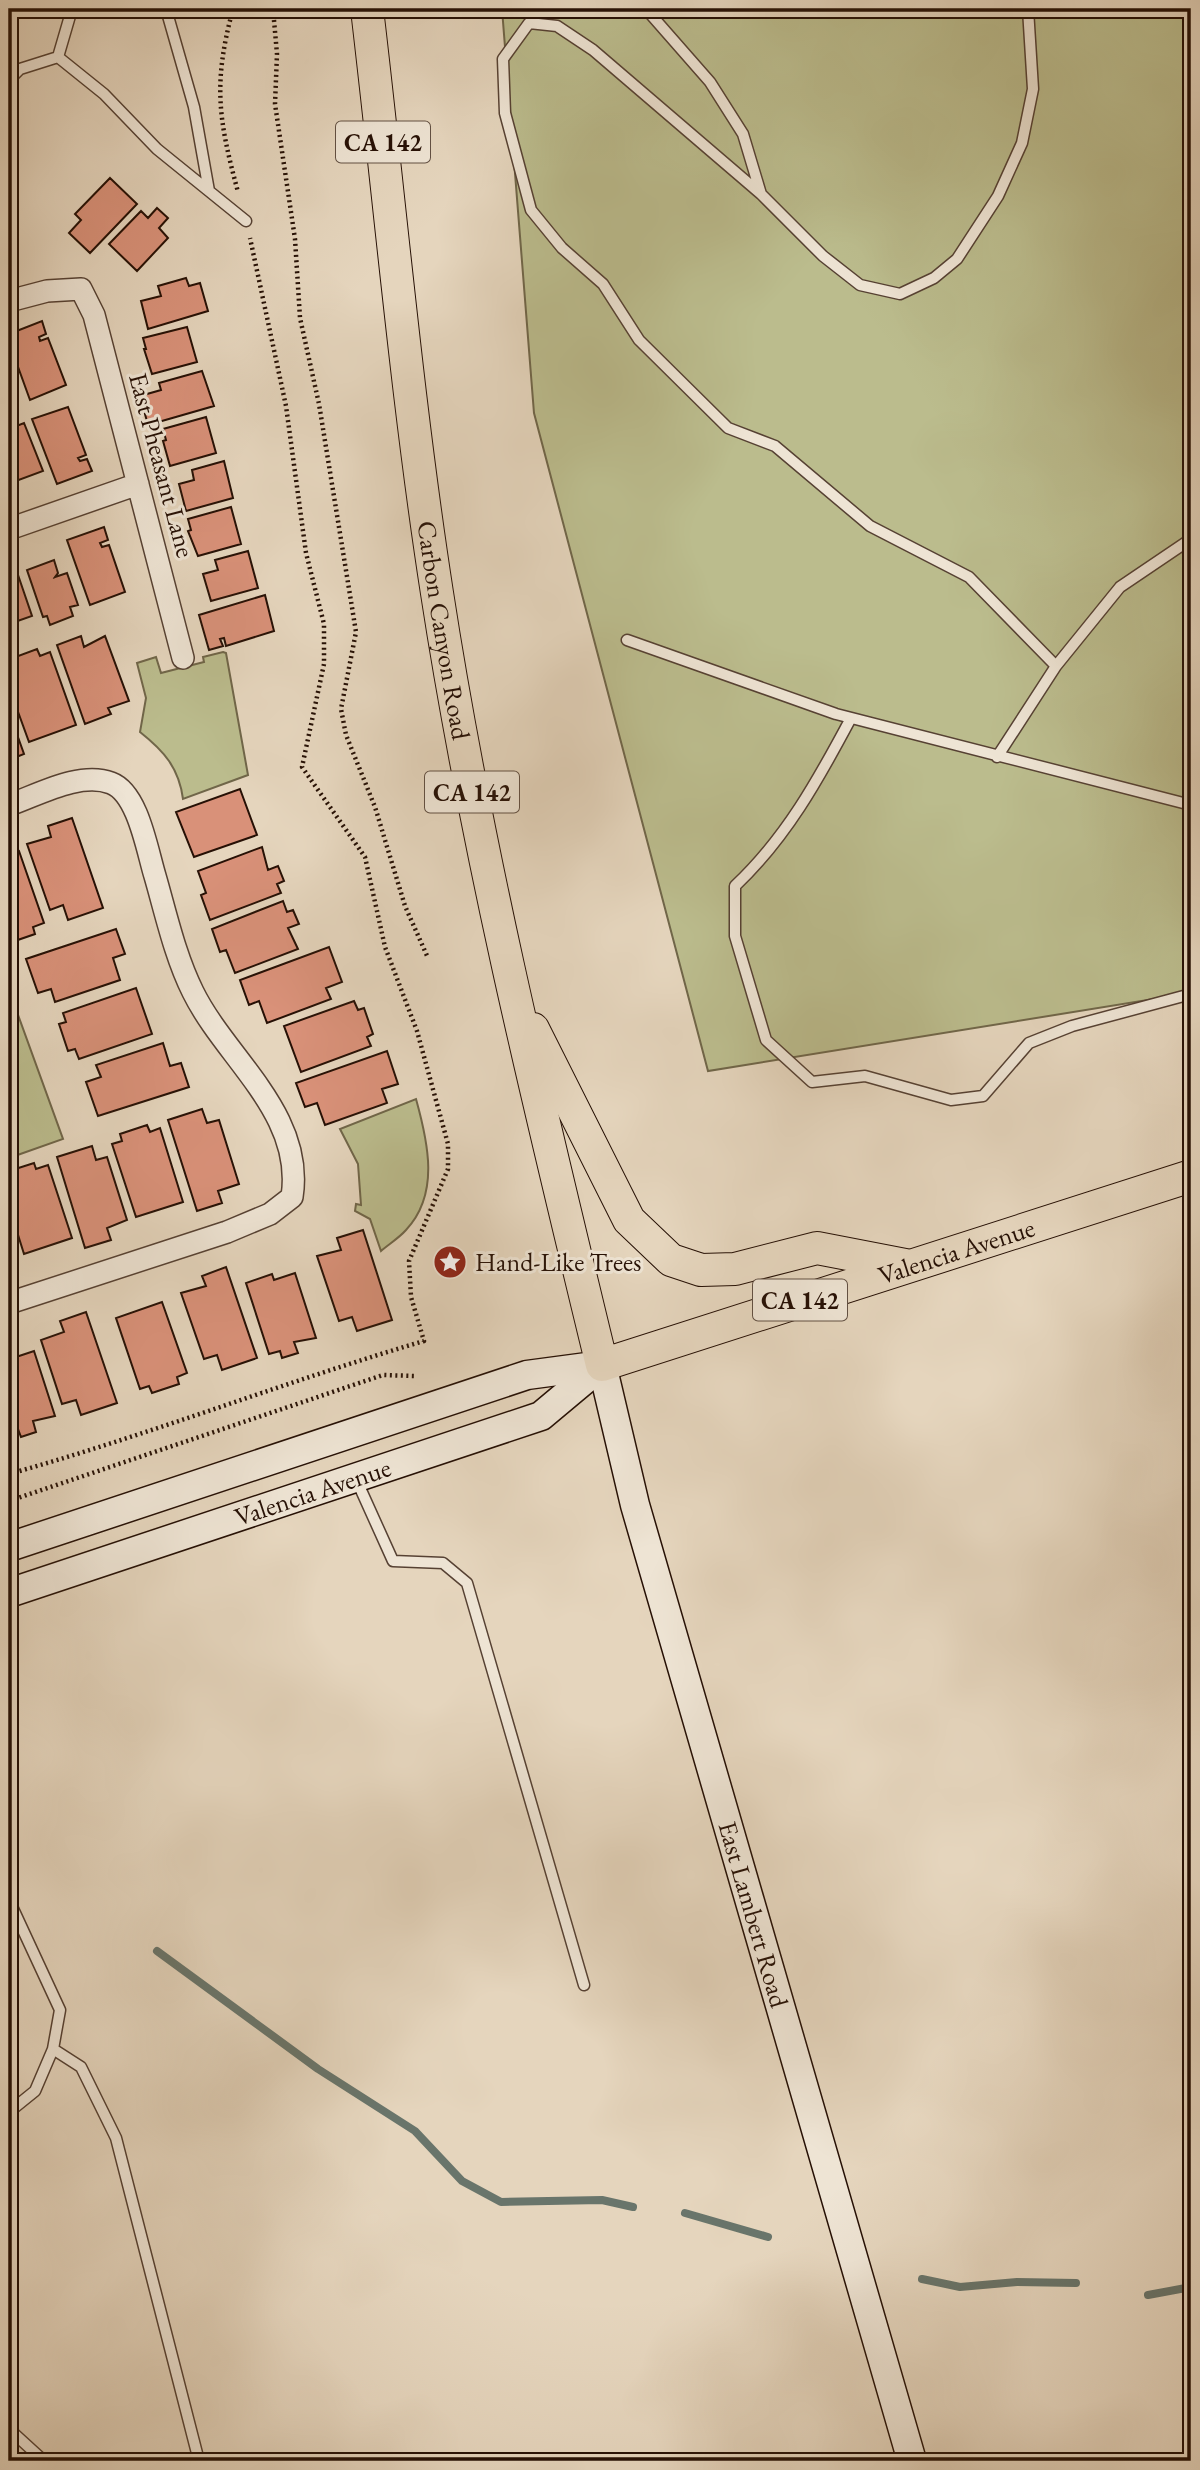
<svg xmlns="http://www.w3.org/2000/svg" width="1200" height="2470" viewBox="0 0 1200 2470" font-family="'EB Garamond',serif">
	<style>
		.green { fill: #bbbc8d; stroke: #706649; stroke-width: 2 }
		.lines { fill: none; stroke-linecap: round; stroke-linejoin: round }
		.stream { stroke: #69756b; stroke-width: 8 }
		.building { fill: #d99179; stroke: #261005; stroke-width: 2 }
		.lane-casing { stroke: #564133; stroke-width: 13 }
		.street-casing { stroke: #564133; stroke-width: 24 }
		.secondary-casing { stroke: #261005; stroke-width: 31 }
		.primary-casing { stroke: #261005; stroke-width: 34 }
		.path { stroke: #261005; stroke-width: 4.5; stroke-dasharray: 2 3.5; stroke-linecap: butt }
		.lane { stroke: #eee4d4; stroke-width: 10 }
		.street { stroke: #eee4d4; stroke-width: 21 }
		.secondary { stroke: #eee4d4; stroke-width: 28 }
		.primary { stroke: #e5d5bd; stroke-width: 32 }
		.labels { text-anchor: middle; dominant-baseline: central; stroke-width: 6; stroke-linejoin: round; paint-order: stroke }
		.shield { fill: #eee4d4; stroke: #625043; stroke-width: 2 }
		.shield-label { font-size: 24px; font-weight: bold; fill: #261005 }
		.street-label { font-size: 26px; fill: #261005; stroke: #eee4d4 }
		.poi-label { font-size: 26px; fill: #261005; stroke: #eee4d4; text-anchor: start }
	</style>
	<rect width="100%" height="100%" fill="#e5d5bd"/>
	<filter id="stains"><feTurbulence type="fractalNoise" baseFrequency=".00286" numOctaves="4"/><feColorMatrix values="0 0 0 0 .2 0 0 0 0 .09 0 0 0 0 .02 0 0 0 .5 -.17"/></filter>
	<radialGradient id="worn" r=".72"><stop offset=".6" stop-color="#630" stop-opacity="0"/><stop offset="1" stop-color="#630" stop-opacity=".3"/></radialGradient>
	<!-- green -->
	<path class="green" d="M502,9H1191V993L708,1071L534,413Z
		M223,652L226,653L248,775L183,799C179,768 164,751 140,732L146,698L137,663L156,657L161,673L204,662L203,657Z
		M9,990L63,1139L9,1158Z
		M416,1099C428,1142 440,1194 406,1230C399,1238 389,1244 381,1251L370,1219L355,1211L356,1204L361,1205L358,1164L340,1129Z"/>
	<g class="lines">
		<!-- stream -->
		<path class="stream" d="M157,1951L318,2069L415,2131L462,2181L501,2202L602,2200L633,2207
			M685,2213L768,2237
			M922,2279L960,2287L1017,2282L1076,2283
			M1148,2295L1191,2287"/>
	</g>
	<!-- building -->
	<path class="building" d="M110,178L137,204L90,253L69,233L81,220L75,214Z
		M157,208L168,218L159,228L168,238L137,271L109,244L141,211L148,218Z
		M186,278L189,286L200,283L208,311L148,329L141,301L161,296L158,286Z
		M42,321L46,334L39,337L40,341L48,338L66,385L30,400L9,342V334Z
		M187,327L197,362L152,374L144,349H146L143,338Z
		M9,370L17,392L9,395Z
		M202,371L214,406L148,425L140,396L161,390L159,383Z
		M68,407L86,455L78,458L80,461L87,459L92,471L57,484L32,419Z
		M206,417L216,453L170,466L163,441L166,440L163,429Z
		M24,423L43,471L16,481L11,467L9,468V429Z
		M224,461L233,498L186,511L179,484L194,480L192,470Z
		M231,507L241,544L198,556L188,531L191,530L188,519Z
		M104,527L108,540L100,543L102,547L109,545L125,592L90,605L67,540Z
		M248,551L258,588L211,601L203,574L218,570L215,560Z
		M54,560L58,573L55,577L67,573L78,605L70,607L73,616L50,625L47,616L43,617L27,570Z
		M17,572L32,616L9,624V575Z
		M265,595L274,631L226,646L224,638L220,639L223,646L209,650L199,615Z
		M81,636L84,647L105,636L129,701L108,708L111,714L85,724L57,645Z
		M37,649L40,656L50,652L76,725L29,742L9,687V668L13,666L10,659Z
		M9,712L24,754L9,760Z
		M240,789L257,835L194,857L176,812Z
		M72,818L103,908L68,920L63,905L50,910L27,844L51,837L48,826Z
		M262,847L268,870L278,866L284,881L277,884L281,893L210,920L201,895L206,893L198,871Z
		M19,851L44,923L33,927L35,934L9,943V854Z
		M283,901L287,912L293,910L299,924L288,928L298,949L235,973L226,950L220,952L212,929Z
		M116,929L125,954L113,958L120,980L55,1002L51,989L38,993L26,959Z
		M329,947L342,982L326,988L331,999L267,1023L259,1001L249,1005L240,980Z
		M136,988L152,1034L79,1059L75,1049L68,1051L59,1024L66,1022L63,1013Z
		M354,1001L358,1010L364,1008L373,1034L367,1037L371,1046L301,1072L284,1026Z
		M163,1043L170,1066L181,1063L189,1087L98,1116L86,1082L101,1077L96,1065Z
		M387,1051L398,1084L382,1089L387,1103L325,1125L317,1103L305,1107L296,1083Z
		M202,1109L207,1123L219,1120L239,1184L218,1191L222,1203L197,1211L168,1120Z
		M147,1125L150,1132L160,1128L183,1202L136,1217L112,1144L122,1141L120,1134Z
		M92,1146L96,1160L107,1157L127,1220L107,1228L111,1240L85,1248L57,1157Z
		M34,1163L36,1169L48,1165L72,1238L24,1254L9,1206V1171Z
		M9,1230L16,1256L9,1259Z
		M363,1230L392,1320L357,1331L352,1317L339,1321L317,1256L341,1250L337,1238Z
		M226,1267L257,1358L222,1370L217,1355L204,1359L181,1293L206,1286L202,1276Z
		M295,1273L316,1338L294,1342L298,1353L282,1358L280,1351L269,1354L246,1283L272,1274L274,1280Z
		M162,1302L187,1373L177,1377L179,1384L152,1393L149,1386L140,1389L116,1318Z
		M86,1312L117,1403L81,1415L76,1400L62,1404L41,1340L64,1332L60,1321Z
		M34,1351L55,1416L33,1421L36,1432L21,1437L18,1429L9,1433V1353L13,1358Z"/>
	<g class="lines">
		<defs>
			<path id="lane" d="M166,9L194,107L209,191
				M646,9L710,82L743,134L761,194
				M1028,9L1033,89L1022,143L998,196L957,259L934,278L900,294L860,285L823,256L761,194L593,50L557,26L529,23L503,59L505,113L531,210L562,248L603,284L639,340L728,428L775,446L870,526L969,577L1056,666
				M58,57L104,94L157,149L246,221
				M9,80L20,69L58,57L72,9
				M627,640L836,714L1191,805
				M851,718C818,780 786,838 735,886V936L766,1040L812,1082L865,1076L951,1100L983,1096L1029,1043L1072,1026L1191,994
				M997,757L1056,666L1120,587L1191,539
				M356,1479L393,1561L443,1563L467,1583L584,1985
				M9,1900L60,2010L53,2049L35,2091L9,2112
				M53,2049L81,2067L116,2138L199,2461
				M9,2429L44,2461"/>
			<path id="street" d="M9,301L47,291L81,289L94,315L183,658
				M9,529L138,484
				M9,805C38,795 80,771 111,783C138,793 147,850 155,876C166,914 175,956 193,992C226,1059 305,1114 292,1197L270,1214L227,1232L9,1303"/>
			<g id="secondary">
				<path id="s1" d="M602,1365L635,1505L912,2461"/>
				<path d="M9,1547L527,1375L602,1365"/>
				<path id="s2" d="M9,1593L541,1416L602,1365"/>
			</g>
			<g id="primary">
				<path id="s3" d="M367,9C390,203 407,400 437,593C477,853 540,1109 602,1365L1191,1176"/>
				<path d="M533,1029L629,1220L671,1260L701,1270L735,1269L817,1248L905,1265"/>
			</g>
		</defs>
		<!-- lane casing -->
		<use href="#lane" class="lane-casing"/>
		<!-- street casing -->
		<use href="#street" class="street-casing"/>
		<!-- secondary casing -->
		<use href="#secondary" class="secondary-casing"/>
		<!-- primary casing -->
		<use href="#primary" class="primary-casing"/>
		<!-- path -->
		<path class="path" d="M233,9C213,83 218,118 238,192
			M273,9L277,54L275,104L295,239L300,318L319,404L356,632L341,709L346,735L375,807L405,906L428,958
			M9,1474C149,1435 284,1382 424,1341L411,1297L409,1261L448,1169V1144L417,1031L385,947L365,857L302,767L324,664V624L306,553L286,406L250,238
			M9,1501L383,1375L415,1376"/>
		<!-- lane -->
		<use href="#lane" class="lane"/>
		<!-- street -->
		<use href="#street" class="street"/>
		<!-- secondary -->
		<use href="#secondary" class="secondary"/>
		<!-- primary -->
		<use href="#primary" class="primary"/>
	</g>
	<!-- icons -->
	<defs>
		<symbol id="sight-disc" viewBox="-11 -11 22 22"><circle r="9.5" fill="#8f2418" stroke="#eee4d4"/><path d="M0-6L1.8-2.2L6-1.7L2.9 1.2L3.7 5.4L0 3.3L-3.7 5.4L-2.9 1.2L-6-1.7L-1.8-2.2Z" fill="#fff"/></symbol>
	</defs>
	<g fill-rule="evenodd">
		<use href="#sight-disc" x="431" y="1243" width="38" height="38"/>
	</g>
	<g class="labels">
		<!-- shield labels -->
		<g class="shield">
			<rect x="336" y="121.5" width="94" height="41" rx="5"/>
			<rect x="425" y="771.5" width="94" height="41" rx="5"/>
			<rect x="753" y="1279.5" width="94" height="41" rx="5"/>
		</g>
		<g class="shield-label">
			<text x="383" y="142">CA 142</text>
			<text x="472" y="792">CA 142</text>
			<text x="800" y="1300">CA 142</text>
		</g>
		<!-- street labels -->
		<g class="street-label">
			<text transform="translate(162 465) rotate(75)">East Pheasant Lane</text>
			<text stroke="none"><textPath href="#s3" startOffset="626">Carbon Canyon Road</textPath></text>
			<text stroke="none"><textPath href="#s3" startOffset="1750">Valencia Avenue</textPath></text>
			<text stroke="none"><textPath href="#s2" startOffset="320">Valencia Avenue</textPath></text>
			<text stroke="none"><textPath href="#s1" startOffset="570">East Lambert Road</textPath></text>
		</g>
		<!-- poi labels -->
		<g class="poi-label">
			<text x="475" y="1262">Hand-Like Trees</text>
		</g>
	</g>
	<!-- margin -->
	<rect width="1200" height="2470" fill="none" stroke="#e5d5bd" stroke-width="35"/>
	<rect x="10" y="10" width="1179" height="2449" fill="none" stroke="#261005" stroke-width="3.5"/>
	<rect x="18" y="18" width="1165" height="2435" fill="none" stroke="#261005" stroke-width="2"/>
	<rect width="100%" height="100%" filter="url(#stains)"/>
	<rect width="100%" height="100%" fill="url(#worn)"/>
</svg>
